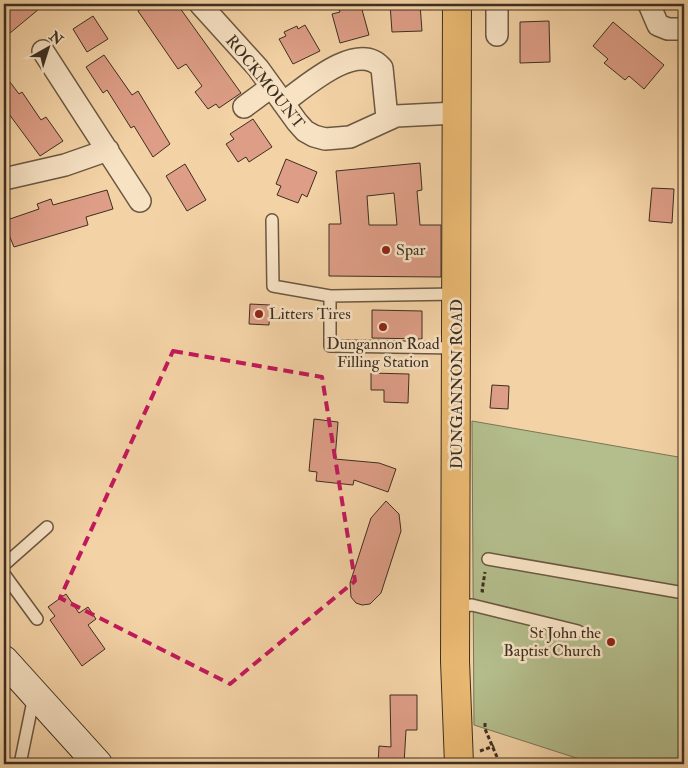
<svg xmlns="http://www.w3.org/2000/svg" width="688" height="768" viewBox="0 0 688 768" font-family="'IM FELL Double Pica',serif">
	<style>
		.green { fill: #b4bd8c; stroke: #787656 }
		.building { fill: #dd9d86; stroke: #3d2f20; fill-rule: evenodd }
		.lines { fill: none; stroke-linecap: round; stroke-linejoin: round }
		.service-casing { stroke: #6a5841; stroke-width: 14 }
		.minor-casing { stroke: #6a5841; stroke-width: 24 }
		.secondary-casing { stroke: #3d2f20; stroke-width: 30 }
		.primary-casing { stroke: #3d2f20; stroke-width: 30 }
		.path { stroke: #3d2f20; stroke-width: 3; stroke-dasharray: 4 2.5; stroke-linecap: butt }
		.service { stroke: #f7e2c4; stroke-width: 11 }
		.minor { stroke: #f7e2c4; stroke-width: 21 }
		.secondary { stroke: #f7e2c4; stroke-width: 28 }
		.primary { stroke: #eab972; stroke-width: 28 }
		.marked { fill: none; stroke: #c2185b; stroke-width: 4; stroke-dasharray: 10 6; stroke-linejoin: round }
		.poi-dot { fill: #8f2418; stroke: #f7e2c4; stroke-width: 2 }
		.labels { text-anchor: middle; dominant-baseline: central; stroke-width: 5; stroke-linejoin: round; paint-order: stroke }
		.street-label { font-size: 16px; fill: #3d2f20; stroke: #f7e2c4 }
		.poi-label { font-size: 16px; fill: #3d2f20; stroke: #f7e2c4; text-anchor: start }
	</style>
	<rect width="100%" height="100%" fill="#f3d2a5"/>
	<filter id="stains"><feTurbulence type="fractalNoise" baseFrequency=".004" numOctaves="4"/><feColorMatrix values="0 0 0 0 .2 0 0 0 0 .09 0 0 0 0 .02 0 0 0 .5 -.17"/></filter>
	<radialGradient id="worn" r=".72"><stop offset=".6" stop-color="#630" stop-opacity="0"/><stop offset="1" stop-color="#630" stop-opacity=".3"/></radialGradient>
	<!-- green -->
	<path class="green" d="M472,421L684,458V764H595L474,725Z"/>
	<!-- building -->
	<path class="building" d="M11,4H45L4,38V10Z
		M148,4H177L241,93L219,108L216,104L208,109L195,92L202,86L186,64L178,69L138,11Z
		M390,4H420L422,31L392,32Z
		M352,5L353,8L361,6L369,35L340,43L332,14L340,12L339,9Z
		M93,16L108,39L87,52L73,29Z
		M549,21L550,62L520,63V22Z
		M613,22L664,65L644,89L629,76L625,80L604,63L608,59L593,46Z
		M305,25L320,51L293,64L279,39L286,36L284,32L297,26L298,29Z
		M104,55L132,95L138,91L170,144L153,157L134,126L131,128L107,90L103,93L86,67Z
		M4,74L19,94L22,92L41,120L46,117L63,141L40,156L9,114L4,118Z
		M253,119L272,147L249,162L246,157L238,162L226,144L234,139L230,134Z
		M286,159L317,172L307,197L302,194L298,203L277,195L281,186L276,184Z
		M420,163L422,190L417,191L420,225H441V277L329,276V224H341L336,171ZM394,193L397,225H369L367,196Z
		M185,164L206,200L187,211L166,176Z
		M652,188L674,189L672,223L649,221Z
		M107,190L113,209L86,217L88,225L14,247L9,235L4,237V221L39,209L37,204L51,199L53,205Z
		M250,304L270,305L269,325L249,324Z
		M372,310L422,311V339L372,338Z
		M371,373L409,374L408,403L384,402V390H371Z
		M492,385L509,386L508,409L490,408Z
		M314,419L338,422L335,459L379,463L396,469L388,492L354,480L353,485L316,481L317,472L309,471Z
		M386,501L399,514L401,531L381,593L370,604L362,605L356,603L351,597L350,583L371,518Z
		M66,594L79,613L88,607L96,619L88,625L105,649L82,666L50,620L55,616L48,607Z
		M390,695H417V730H406L404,764H378L379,746L391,747Z"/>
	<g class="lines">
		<defs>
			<path id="service" d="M272,220L273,286L330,296
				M457,348L330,346V296L457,294
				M488,559L684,593
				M4,565L47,527
				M4,574L37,619
				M455,607L472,605L578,631
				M20,764L34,696"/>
			<path id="minor" d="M200,4L258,68L297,122L305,131L314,136L325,139L350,137L396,116L456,113
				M649,4L658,25L668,29H684
				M497,35V4
				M43,51L140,201
				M283,103C305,87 358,39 382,68L387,118
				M244,107L271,87
				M4,179L65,165L108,150"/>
			<path id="secondary" d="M4,660L98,764"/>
			<path id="primary" d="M457,4L455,661L459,764"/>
		</defs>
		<!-- service casing -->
		<use href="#service" class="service-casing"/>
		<!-- minor casing -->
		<use href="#minor" class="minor-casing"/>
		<!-- secondary casing -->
		<use href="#secondary" class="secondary-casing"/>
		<!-- primary casing -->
		<use href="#primary" class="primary-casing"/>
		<!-- path -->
		<path class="path" d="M484,591H482L485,572
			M485,723V729L500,764
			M480,751L494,746"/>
		<!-- service -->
		<use href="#service" class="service"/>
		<!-- minor -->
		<use href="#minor" class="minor"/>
		<!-- secondary -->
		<use href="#secondary" class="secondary"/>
		<!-- primary -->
		<use href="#primary" class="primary"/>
	</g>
	<!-- marked area -->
	<path class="marked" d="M173,351L322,377L355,581L230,684L60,598Z"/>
	<!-- markers -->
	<g class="poi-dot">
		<circle cx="386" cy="250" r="5"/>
		<circle cx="259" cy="314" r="5"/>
		<circle cx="383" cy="327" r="5"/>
		<circle cx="611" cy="642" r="5"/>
	</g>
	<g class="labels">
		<!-- street labels -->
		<g class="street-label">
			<text transform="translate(265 82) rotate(51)">ROCKMOUNT</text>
			<text transform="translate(457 384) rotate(-90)">DUNGANNON ROAD</text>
		</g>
		<!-- poi labels -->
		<g class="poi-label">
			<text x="396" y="250">Spar</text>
			<text x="269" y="314">Litters Tires</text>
			<text x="383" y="344" text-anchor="middle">Dungannon Road<tspan x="383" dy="18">Filling Station</tspan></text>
			<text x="601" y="633" text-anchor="end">St John the<tspan x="601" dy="18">Baptist Church</tspan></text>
		</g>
	</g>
	<!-- margin -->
	<rect width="688" height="768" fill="none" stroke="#f3d2a5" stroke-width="20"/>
	<rect x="5" y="5" width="678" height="758" fill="none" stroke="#3d2f20" stroke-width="2.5"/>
	<rect x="10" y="10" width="668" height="748" fill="none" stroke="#3d2f20"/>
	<!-- north arrow -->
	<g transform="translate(48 48) rotate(39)" stroke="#f7e2c4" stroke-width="4" paint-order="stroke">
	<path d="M0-4L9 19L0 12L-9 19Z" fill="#3d2f20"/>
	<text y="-8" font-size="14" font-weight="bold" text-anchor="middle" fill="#3d2f20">N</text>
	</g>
	<rect width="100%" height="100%" filter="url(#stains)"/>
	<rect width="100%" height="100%" fill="url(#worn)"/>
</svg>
